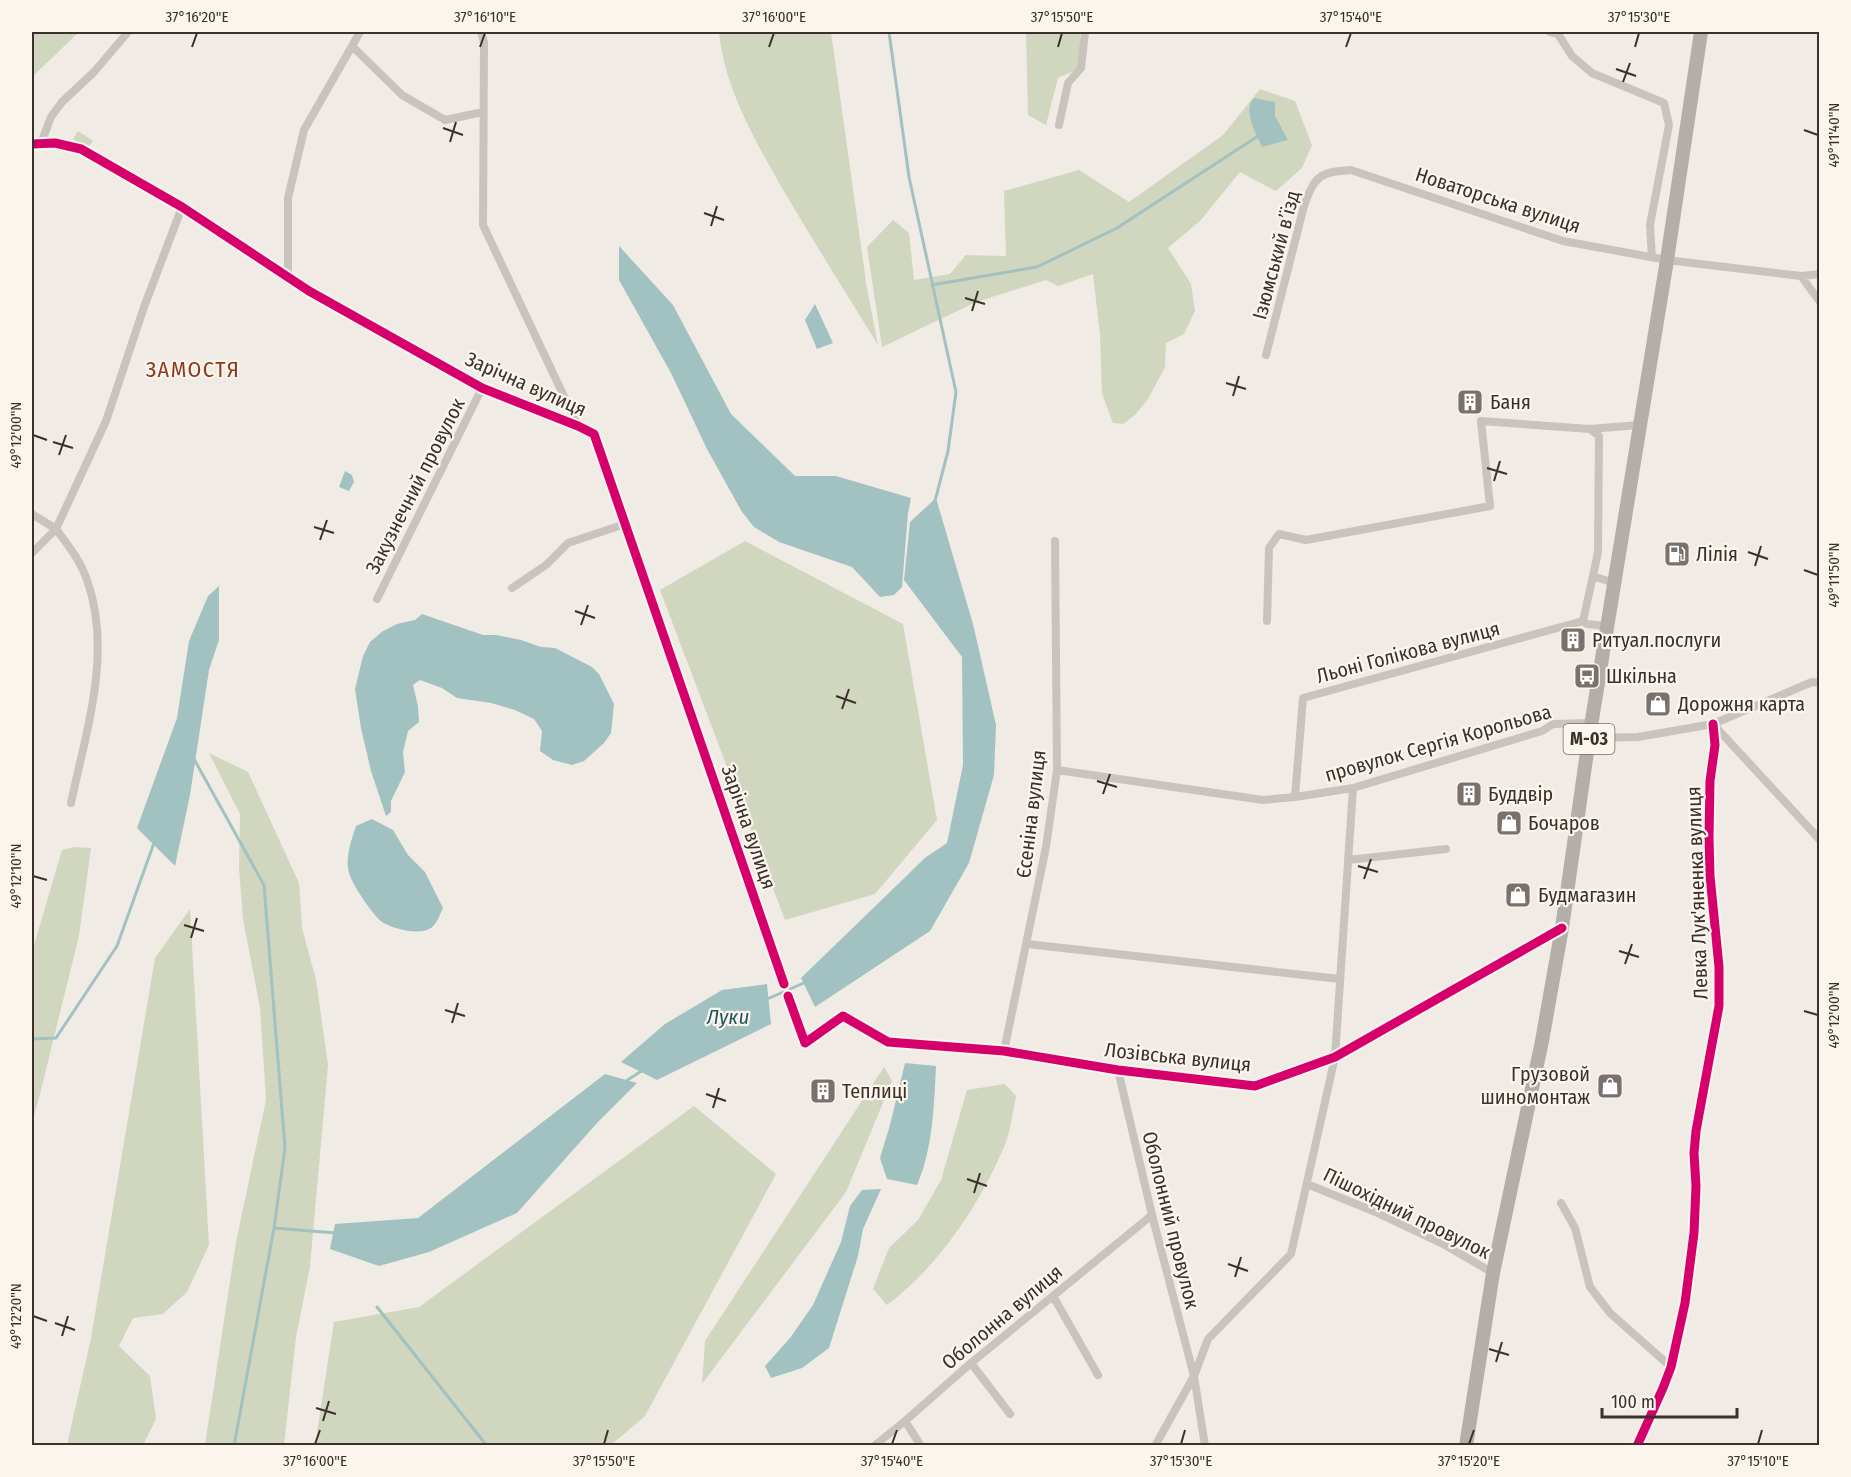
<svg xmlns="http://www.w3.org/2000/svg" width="1851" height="1477" viewBox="0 0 1851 1477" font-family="'Fira Sans Condensed',sans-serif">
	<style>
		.green { fill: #d1d6bf }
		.water { fill: #a1c2c1 }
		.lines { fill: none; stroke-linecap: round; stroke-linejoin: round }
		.stream { stroke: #a1c2c1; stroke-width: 3 }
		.minor { stroke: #c9c3be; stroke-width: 8 }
		.trunk { stroke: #b4aea8; stroke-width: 14 }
		.cycleway-casing { stroke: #fbf5ee; stroke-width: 13 }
		.cycleway { stroke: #d6006c; stroke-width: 9 }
		.ticks { fill: none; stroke: #3b302b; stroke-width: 2 }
		.labels { text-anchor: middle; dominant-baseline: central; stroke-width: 4.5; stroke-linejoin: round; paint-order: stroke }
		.shield { fill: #fbf5ee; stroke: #756b66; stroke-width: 1.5 }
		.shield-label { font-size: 18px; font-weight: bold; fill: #3b302b }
		.street-label { font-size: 20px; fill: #3b302b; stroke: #fbf5ee }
		.poi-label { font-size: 20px; fill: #3b302b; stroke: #fbf5ee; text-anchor: start }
		.water-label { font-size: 21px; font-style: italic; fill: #1f5a5e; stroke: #fbf5ee }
		.quarter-label { font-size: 22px; letter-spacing: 1.5px; fill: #8c3b22; stroke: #fbf5ee }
		.neatline { fill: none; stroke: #3b302b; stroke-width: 2 }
		.ticks-label { font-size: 15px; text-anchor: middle; fill: #3b302b }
	</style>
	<rect width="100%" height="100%" fill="#f0ebe5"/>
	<!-- green -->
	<path class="green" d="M32,32H79L32,77Z
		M719,32H831L867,289L878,345C846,293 813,241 782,188C755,140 724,87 719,32Z
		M1026,32H1080L1081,68L1058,78L1046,125L1028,115Z
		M1260,89L1295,101L1312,145L1302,168L1276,191L1240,172L1200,221L1168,248L1191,284L1195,311L1184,334L1166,343L1165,367L1148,399L1135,415L1123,424L1113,423L1102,394L1100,335L1093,274L1058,286L1046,280L976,302L882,347L867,247L893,220L909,233L914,280L950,274L966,255L1006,256L1004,191L1079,170L1129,202L1223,135Z
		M78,131L93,141L87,149L73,139Z
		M745,541L903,624L937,820L875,894L785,920L660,590Z
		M209,753L248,772L299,883L302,928L316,980L328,1065L310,1266L296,1337L284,1445H205L236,1242L266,1100L260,1008L243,919L239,868L240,814Z
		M75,847L91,848L79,936L39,1098L32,1124V952L62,850Z
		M190,909L209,1245L187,1292L163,1314L133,1318L119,1346L150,1376L156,1419L143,1445H67L91,1338L155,958Z
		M884,1067L892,1081L846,1192L702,1384L705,1341Z
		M1005,1084L1016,1096C1013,1111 1011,1128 1006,1142C981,1203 940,1265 887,1305L873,1289L889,1248L918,1220L941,1180L967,1090Z
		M694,1106L776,1174L645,1416L611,1445H315L334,1322L419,1307Z"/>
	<!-- water -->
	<path class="water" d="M1254,98L1275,102V116L1288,140L1262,147C1256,133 1242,111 1254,98Z
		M619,246L673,305L731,414L795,476H836L911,498L908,513L902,587L894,595L880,597L852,567L779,542L754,527L742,512L707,449L671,373L619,280Z
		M815,304L833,343L817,349L805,320Z
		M345,471L352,475L354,482L349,491L339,487Z
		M936,498L973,624L996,725L994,775L969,863L930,931L815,1007L801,978L926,857L947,843L963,765L962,657L904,580L910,522Z
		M219,586V640L209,670L190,795L175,866L137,828L177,718L189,641L208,596Z
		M422,614L483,635H496L521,640L541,647L555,648L592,667L599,674L614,704L611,733L604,743L584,761L572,765L553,760L540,751L542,731L534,719L515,710L491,703L457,698L442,688L420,680L413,685L418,706L419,722L408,731L403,752L405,772L391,801V812L386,816L371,771L361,728L355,689L363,656L370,642L383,631L397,624L415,620Z
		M372,819L393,830L408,855L425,872L443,908C440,914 437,924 431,928C419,936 394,929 382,922C373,915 354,887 350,876C344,861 351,841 356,826Z
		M767,984L771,1024L657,1080L621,1062L665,1024L722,990Z
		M905,1063L936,1066C934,1106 933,1148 917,1185L887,1179L880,1158L890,1125Z
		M605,1074L637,1083L597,1123L517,1213L429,1252L379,1266L330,1249L335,1224L418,1218Z
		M881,1189L863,1229L858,1256L829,1348L802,1368L771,1378L765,1366L790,1338L813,1305L841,1242L850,1206L862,1190Z"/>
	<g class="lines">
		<!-- stream -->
		<path class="stream" d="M889,32L909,177L956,392L948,451L935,501
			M932,285L1037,267L1117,228L1258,136
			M194,759L264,885L285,1148L274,1228
			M765,1000L806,982
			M32,1039L56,1038L117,946L154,843
			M626,1081L643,1070
			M377,1307L487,1446
			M234,1446L274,1228L336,1233"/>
		<!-- minor -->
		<path class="minor" d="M481,32L484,42L483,225L578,426
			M1550,32L1558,34L1572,56L1592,73L1664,103L1669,125L1650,225L1652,257
			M352,46L402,95L445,120L483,112
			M1059,125L1068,83L1081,68L1085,32
			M41,143L51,117L62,102L94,72L128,32
			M32,144L55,143L81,149L182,207L309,291L482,388L578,426L594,434L784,984
			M1801,276L1820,274
			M288,277V198L304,130L360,32
			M1266,355L1304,206C1315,176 1319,172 1351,170L1563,241L1667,260L1801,276L1820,302
			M1590,429L1599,436L1598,552L1593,576L1614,583
			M32,514L56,529L32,553
			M512,588L546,565L568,543L625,524
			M377,599L482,388
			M1267,621L1269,548L1279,534L1306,540L1490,506L1481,421L1590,429L1639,425
			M1583,621L1593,576
			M1713,724L1820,840
			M1589,738L1638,737L1713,724L1812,682L1820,683
			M1057,770L1263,800L1295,797L1353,788L1542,731L1553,724L1591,723
			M1295,797L1303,698L1583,621L1587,624L1607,626
			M71,803C86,731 113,652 87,580C80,560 68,545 56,529L106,421L144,307L182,207
			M1348,860L1446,849
			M1027,944L1340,979
			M788,996L805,1043L843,1016L888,1042L1004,1051L1118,1070L1255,1086L1335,1057L1562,928
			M1004,1051L1046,847L1057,770L1055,541
			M1118,1070L1152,1215L1194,1376L1205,1446
			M1307,1184L1373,1211L1445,1245L1493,1273
			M1561,1203L1575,1228L1590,1287L1610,1313L1671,1367
			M1053,1296L1098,1375
			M971,1363L1010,1414
			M905,1421L921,1446
			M874,1446L905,1421L971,1363L1152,1215
			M1155,1446L1194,1376L1208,1339L1291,1254L1335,1057L1353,788
			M1637,1446L1663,1388L1671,1367L1685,1303L1694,1233L1696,1186L1694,1153L1696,1131L1719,1006V967L1710,876L1709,837L1710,781L1715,745L1713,724"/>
		<!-- trunk -->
		<path class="trunk" d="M1466,1446L1493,1273L1542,1041L1562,928L1589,738L1667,260L1701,32"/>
		<defs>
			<path id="cycleway" d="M32,144L55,143L81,149L182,207L309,291L482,388L578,426L594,434L784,984
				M788,996L805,1043L843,1016L888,1042L1004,1051L1118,1070L1255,1086L1335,1057L1562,928
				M1637,1446L1663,1388L1671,1367L1685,1303L1694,1233L1696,1186L1694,1153L1696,1131L1719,1006V967L1710,876L1709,837L1710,781L1715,745L1713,724"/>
		</defs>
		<!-- cycleway casing -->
		<use href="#cycleway" class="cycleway-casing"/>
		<!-- cycleway -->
		<use href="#cycleway" class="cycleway"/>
	</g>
	<!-- ticks -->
	<path class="ticks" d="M192,47L197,33M480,47L485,33M769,47L774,33M1058,47L1062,33M1346,47L1351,33M1635,47L1639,33M1616,69L1636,76M1623,82L1630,63M443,128L463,135M1804,130L1818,135M450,142L456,122M704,213L724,220M711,226L717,206M965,298L985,304M972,311L978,291M1226,383L1246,389M1233,396L1239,376M33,435L47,440M53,442L73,448M59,455L66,435M1487,468L1507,474M1494,481L1500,461M314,527L334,533M320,540L327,520M1748,552L1768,559M1755,566L1761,546M1804,570L1818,575M575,611L595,618M581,625L588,605M836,696L856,703M842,709L849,689M1097,781L1117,787M1103,794L1110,774M1358,866L1378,872M33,876L47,880M1364,879L1371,859M184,925L204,931M191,938L197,918M1619,951L1639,957M1625,964L1632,944M445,1010L465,1016M1804,1011L1818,1015M452,1023L458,1003M706,1094L726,1101M713,1108L719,1088M967,1179L987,1186M974,1193L980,1173M1228,1264L1248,1271M1235,1277L1241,1257M33,1316L47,1321M55,1323L75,1330M62,1336L68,1316M1489,1349L1509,1355M1496,1362L1502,1342M316,1408L336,1414M323,1421L329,1401M315,1444L320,1430M604,1444L608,1430M892,1444L897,1430M1181,1444L1185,1430M1469,1444L1474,1430M1758,1444L1762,1430"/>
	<!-- icons -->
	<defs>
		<symbol id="building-square" viewBox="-11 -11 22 22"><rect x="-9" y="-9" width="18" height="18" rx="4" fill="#7a716c" stroke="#fbf5ee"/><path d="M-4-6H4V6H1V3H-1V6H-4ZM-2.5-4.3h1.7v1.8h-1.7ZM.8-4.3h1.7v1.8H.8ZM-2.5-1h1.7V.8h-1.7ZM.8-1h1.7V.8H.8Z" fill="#fff"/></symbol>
		<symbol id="fuel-square" viewBox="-11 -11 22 22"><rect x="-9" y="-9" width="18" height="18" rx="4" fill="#7a716c" stroke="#fbf5ee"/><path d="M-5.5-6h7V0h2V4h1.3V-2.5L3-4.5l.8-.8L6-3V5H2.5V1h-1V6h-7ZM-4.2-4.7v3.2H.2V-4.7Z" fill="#fff"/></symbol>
		<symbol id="bus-square" viewBox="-11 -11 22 22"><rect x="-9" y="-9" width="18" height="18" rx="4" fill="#7a716c" stroke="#fbf5ee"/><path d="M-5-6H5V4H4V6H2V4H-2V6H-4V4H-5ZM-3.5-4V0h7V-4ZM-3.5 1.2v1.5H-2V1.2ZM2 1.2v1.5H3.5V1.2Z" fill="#fff"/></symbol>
		<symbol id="shop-square" viewBox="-11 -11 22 22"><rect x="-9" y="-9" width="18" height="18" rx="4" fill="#7a716c" stroke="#fbf5ee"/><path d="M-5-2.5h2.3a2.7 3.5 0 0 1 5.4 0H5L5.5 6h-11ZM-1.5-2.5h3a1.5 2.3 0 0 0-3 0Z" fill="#fff"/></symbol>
	</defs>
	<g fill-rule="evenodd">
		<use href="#building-square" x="1455" y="387" width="30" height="30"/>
		<use href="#fuel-square" x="1662" y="539" width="30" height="30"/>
		<use href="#building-square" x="1558" y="625" width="30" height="30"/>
		<use href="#bus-square" x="1572" y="661" width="30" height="30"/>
		<use href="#shop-square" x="1643" y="689" width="30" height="30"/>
		<use href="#building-square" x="1454" y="779" width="30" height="30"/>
		<use href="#shop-square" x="1494" y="808" width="30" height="30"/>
		<use href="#shop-square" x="1503" y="880" width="30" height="30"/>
		<use href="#shop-square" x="1595" y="1071" width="30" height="30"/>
		<use href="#building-square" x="808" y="1076" width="30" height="30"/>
	</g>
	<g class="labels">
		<!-- shield labels -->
		<rect class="shield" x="1563.5" y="724" width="51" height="30" rx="4.5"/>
		<g class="shield-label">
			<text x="1589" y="739">М-03</text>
		</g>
		<!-- street labels -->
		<g class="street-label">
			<text transform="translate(1498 200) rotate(18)">Новаторська вулиця</text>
			<text transform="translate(1276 255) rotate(-75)">Ізюмський в’їзд</text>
			<text transform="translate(526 384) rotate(24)">Зарічна вулиця</text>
			<text transform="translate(415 486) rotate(-63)">Закузнечний провулок</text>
			<text transform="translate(1408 652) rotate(-15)">Льоні Голікова вулиця</text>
			<text transform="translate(1438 743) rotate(-16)">провулок Сергія Корольова</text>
			<text transform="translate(1031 814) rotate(-83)">Єсеніна вулиця</text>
			<text transform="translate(749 827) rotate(71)">Зарічна вулиця</text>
			<text transform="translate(1697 893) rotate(-92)">Левка Лук'яненка вулиця</text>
			<text transform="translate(1178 1057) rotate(6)">Лозівська вулиця</text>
			<text transform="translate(1407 1213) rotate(26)">Пішохідний провулок</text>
			<text transform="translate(1171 1220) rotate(76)">Оболонний провулок</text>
			<text transform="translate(1002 1317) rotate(-40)">Оболонна вулиця</text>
		</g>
		<!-- poi labels -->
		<g class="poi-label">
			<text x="1490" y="402">Баня</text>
			<text x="1696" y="554">Лілія</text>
			<text x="1592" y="640">Ритуал.послуги</text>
			<text x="1606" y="676">Шкільна</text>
			<text x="1678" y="704">Дорожня карта</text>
			<text x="1488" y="794">Буддвір</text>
			<text x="1528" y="823">Бочаров</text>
			<text x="1538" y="895">Будмагазин</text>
			<text x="1590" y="1074" text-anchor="end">Грузовой<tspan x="1590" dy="23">шиномонтаж</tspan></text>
			<text x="842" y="1091">Теплиці</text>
		</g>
		<!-- water labels -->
		<g class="water-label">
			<text x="728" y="1017">Луки</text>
		</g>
		<!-- quarter labels -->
		<g class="quarter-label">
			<text x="193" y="369">ЗАМОСТЯ</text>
		</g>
	</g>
	<!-- border -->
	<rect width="1851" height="1477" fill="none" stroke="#fbf5ee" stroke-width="66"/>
	<!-- scale -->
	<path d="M1602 1408v9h135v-9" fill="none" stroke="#3b302b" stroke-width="3"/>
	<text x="1611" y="1408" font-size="18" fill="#3b302b" stroke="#fbf5ee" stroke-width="4.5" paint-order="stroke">100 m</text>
	<rect x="33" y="33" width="1785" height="1411" class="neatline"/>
	<g class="ticks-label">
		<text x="197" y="22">37°16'20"E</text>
		<text x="485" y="22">37°16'10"E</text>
		<text x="774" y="22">37°16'00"E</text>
		<text x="1062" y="22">37°15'50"E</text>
		<text x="1351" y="22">37°15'40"E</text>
		<text x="1639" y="22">37°15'30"E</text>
		<text transform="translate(1834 135) rotate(-90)" y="5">49°11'40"N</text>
		<text transform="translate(16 435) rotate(-90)" y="5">49°12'00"N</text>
		<text transform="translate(1834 575) rotate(-90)" y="5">49°11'50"N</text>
		<text transform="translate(16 876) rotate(-90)" y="5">49°12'10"N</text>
		<text transform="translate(1834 1015) rotate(-90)" y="5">49°12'00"N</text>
		<text transform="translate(16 1316) rotate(-90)" y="5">49°12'20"N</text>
		<text x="315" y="1466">37°16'00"E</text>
		<text x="604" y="1466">37°15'50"E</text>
		<text x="892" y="1466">37°15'40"E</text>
		<text x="1181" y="1466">37°15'30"E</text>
		<text x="1469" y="1466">37°15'20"E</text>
		<text x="1758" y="1466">37°15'10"E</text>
	</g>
</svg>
